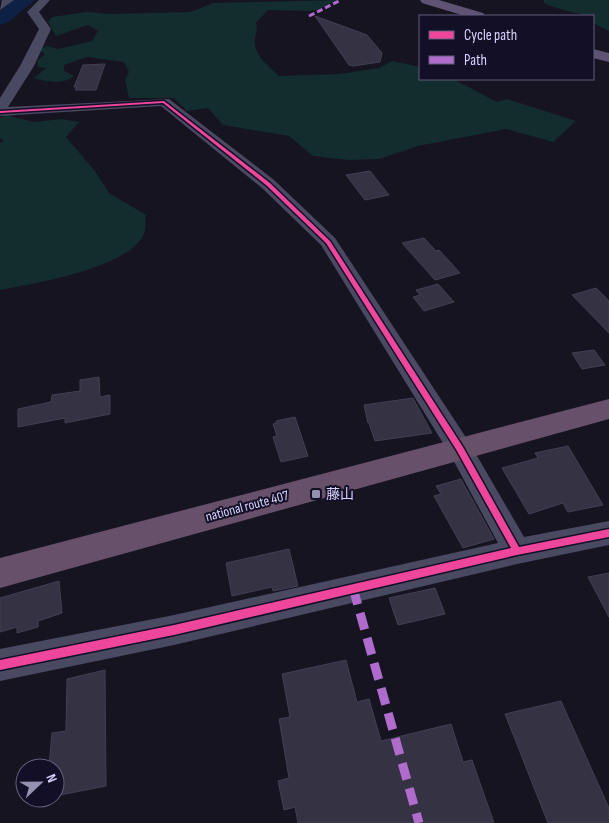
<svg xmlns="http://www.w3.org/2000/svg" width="609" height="823" viewBox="0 0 609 823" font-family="'Sofia Sans Condensed','Noto Sans JP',sans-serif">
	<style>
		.green { fill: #132c2d }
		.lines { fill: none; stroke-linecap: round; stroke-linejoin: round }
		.river { fill: #0d2144; fill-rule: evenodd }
		.building { fill: #343243; stroke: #433f54 }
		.minor { fill: #4a4962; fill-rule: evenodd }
		.major { fill: #5e5373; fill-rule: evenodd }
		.highway { fill: #67516a; fill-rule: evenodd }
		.quiet-far1 { stroke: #b06ccc; stroke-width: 3; stroke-dasharray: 6 3; stroke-linecap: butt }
		.quiet { stroke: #b06ccc; stroke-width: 9; stroke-dasharray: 17 9; stroke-linecap: butt }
		.cycleway-casing { stroke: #130f26; stroke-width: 3 }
		.cycleway { fill: #ed469a; fill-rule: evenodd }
		.poi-dot { fill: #9591b1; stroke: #130f26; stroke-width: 2 }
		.labels { text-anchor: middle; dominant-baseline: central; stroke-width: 4; stroke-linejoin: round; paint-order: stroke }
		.poi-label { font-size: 14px; fill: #d9d4ff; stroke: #130f26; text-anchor: start }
		.street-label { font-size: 14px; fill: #d9d4ff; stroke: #130f26 }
	</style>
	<rect width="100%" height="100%" fill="#161421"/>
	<!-- green -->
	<path class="green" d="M337,0L317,10L307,11L268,10L256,23C258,30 256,32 255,39C253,55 269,66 279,76L340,74L379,68L392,61L420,67V79H453L497,102L507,99L576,121L553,142L506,129L418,146L379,159L349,160L313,156L289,136L223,125L208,108L187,111L174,98H129L125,80L129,72L124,62L87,57L64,65V71L74,76C63,85 48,82 34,78L46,68L38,67L37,61L45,54L39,50L47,46L58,49L92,41L98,31L88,25L56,36L48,22L52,17L87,12L111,14L190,12L213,3Z
		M544,0H609V31L593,23V16C585,16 550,7 544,3Z
		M6,115L34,122L62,119L79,122L66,137L94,170L109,193L146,215C145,220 146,229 144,234C128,269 35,283 0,290V143L4,141L0,138V118Z"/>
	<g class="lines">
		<!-- river -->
		<path class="river" d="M14,0H35L7,23L0,25V10Z"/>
	</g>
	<!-- building -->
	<path class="building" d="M315,16L367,35L382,53L380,62L353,66L349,65Z
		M105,64L96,90H75L77,87H74L83,65Z
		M370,171L389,195L365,200L346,175Z
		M424,238L436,251L439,250L460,273L435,280L402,243Z
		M438,284L454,302L424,311L413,297L420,295L416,290Z
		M596,288L609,301V333L572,295Z
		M594,350L605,365L582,369L572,353Z
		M99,377L100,397L110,395V414L65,423V418L18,427V409L51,402L52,395L80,391V380Z
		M413,398L432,433L375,441L369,423H368L364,405Z
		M295,417L308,456L281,462L273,437L277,436L273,424L277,423L276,421Z
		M568,446L603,505L568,512L563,503L529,514L502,468L538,458L535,453Z
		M461,479L494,539L463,548L434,496L441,494L436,486Z
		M289,549L298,586L273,591L272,587L232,596L226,563Z
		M609,573V617L588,577Z
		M59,581L62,613L38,621V627L17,633V627L0,632V598Z
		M435,588L445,614L398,625L389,598Z
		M346,660L357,702L369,699L381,741L451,724L463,762L472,760L494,823H298L295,807L284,810L278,781L289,778L279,719L290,717L282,674Z
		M105,670L106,786L55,796V764L49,765L52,733L66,731L67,679Z
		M561,701L609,808V823H548L505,714Z"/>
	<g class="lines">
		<!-- minor -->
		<path class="minor" d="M2,0H14L0,10Z
			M39,0H50L39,12L51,29L34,66L8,107L169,99L274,180L335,238L469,442L524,537L609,521V545L517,564L174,645L0,681V649L174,615L498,543L451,456L321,245L262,188L161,106L0,116V98L20,66L39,29L27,12Z"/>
		<!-- major -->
		<path class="major" d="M420,0H439L483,13L485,16H465L422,3Z
			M593,49L609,53V62L593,58Z"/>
		<!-- highway -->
		<path class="highway" d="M609,399V419L0,588V558Z"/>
		<!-- quiet-far1 -->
		<path class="quiet-far1" d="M309,16L341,0"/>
		<!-- quiet -->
		<path class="quiet" d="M353,588L419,823"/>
		<defs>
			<path id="cycleway" d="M164,101L270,183L330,241L463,447L519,547L609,529V537L517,555L174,635L0,670V660L174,625L511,548L457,451L326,243L266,185L163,103L0,113V111Z"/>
		</defs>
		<!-- cycleway casing -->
		<use href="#cycleway" class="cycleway-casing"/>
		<!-- cycleway -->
		<use href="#cycleway" class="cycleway"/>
	</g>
	<!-- markers -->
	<rect class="poi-dot" x="311" y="489" width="10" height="10" rx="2.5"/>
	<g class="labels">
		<!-- poi labels -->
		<g class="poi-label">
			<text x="326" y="494">藤山</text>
		</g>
		<!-- street labels -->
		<g class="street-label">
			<text transform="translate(247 506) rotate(-15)">national route 407</text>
		</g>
	</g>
	<!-- legend -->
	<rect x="419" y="15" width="175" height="65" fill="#130f26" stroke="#625e7d"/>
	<rect x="429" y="31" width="25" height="8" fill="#ed469a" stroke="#625e7d"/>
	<text x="464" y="40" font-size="15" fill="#d9d4ff">Cycle path</text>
	<rect x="429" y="56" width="25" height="8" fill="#b06ccc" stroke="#625e7d"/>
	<text x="464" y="65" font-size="15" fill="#d9d4ff">Path</text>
	<!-- north arrow -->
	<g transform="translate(40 783) rotate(68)"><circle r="24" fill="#130f26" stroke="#625e7d"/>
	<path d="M0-4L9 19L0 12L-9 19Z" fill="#9591b1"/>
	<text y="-8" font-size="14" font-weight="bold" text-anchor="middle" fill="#d9d4ff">N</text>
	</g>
</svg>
